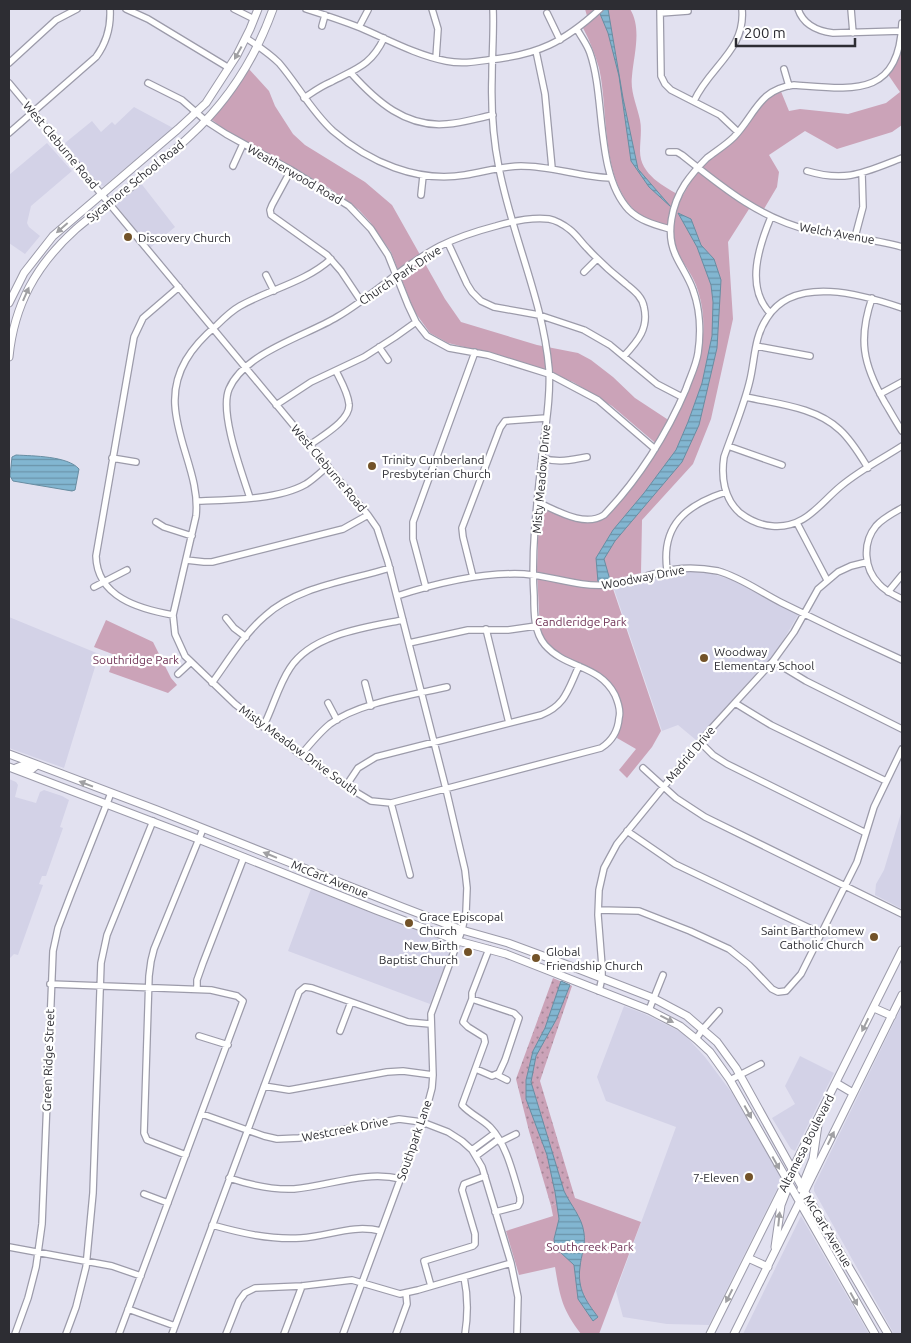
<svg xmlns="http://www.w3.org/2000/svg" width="911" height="1343" viewBox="0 0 911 1343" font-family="Ubuntu,sans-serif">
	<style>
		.built { fill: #d3d2e7 }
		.grass { fill: url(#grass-dots) }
		.park { fill: #cba3b8 }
		.water { fill: url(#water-rules); stroke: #688da2 }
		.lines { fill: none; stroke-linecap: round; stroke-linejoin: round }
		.minor-casing { stroke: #9c9baa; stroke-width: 8 }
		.major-casing { stroke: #9c9baa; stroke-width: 9 }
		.minor { stroke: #fff; stroke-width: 5.5 }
		.major { stroke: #fff; stroke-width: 7 }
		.oneway { fill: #a0a0a3 }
		.poi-dot { fill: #735329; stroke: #fff; stroke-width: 2 }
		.labels { text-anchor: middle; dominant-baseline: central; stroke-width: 4.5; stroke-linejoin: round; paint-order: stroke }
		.street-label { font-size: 12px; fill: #2d2d33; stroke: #fff }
		.poi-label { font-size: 12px; fill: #2d2d33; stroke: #fff; text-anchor: start }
		.park-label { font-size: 12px; fill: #703457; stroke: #fff }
	</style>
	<defs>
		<pattern id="grass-dots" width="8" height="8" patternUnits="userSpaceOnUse" patternTransform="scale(1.25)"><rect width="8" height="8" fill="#cba3b8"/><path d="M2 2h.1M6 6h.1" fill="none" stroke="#a58596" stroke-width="1.8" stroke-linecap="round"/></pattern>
		<pattern id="water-rules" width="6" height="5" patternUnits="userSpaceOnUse" patternTransform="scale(1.25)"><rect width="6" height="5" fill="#82b6d1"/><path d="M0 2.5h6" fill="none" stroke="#6b94aa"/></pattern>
	</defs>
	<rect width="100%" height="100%" fill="#e2e1f0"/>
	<!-- built -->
	<path class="built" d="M134,107L173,128L104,186L99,185L65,143L92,121L101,132L112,122L115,125Z
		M47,143L72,171L31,206L27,223L29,227L40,236L25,254L9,243V175Z
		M140,182L175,227L150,248L116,205V202Z
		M687,571L706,572L736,581L798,615L777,651L696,740L678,725L662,731L614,589L668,574Z
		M9,617L99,654L64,768L9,748Z
		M9,779L16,782L18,785L15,797L36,803L40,792L44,790L62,796L69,800L60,827L63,828L46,876H42L39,884L43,885L18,955L14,954L9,959Z
		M902,810V909L875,895L876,884L884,870Z
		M311,889L453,944L430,1004L288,951Z
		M624,1006L645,1014L683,1033L705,1057L732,1093L782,1179L709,1325L667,1324L623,1317L616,1291L676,1127L606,1101L597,1077Z
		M902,1006V1334H894L814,1191V1186Z
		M800,1056L834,1073L795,1151L791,1149L772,1118L795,1104L785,1086Z
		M801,1216L869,1334H743Z"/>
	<!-- grass -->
	<path class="grass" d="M553,978L572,986L540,1081L575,1198H567L551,1206L529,1131L516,1079Z"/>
	<!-- park -->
	<path class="park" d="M585,9H630C642,28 634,54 632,76C630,92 637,105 640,120C642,130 640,141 640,151C640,175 664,186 682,197L694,176L705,163L737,135L762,101L780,89L789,111L800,109L848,114L886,103L900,92L887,73L894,66L902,49V125L892,132L837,149L805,131L769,155L779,172L777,187L761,214L749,209L728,242L733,319L711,419L693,464L642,520L641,573L610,580L661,731L652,747L627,778L619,770L636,749L617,738L622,718L616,692L602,676L557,654L548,646L540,632L537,570L539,514L540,510L544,509L584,521L603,517L615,506L660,447L612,406L573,382L501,356L448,343L430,333L414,311L391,252L370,222L359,210L329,188L225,130L211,119L248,68L269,91L275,106L293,134L305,145L365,182L392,205L445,299L461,322L537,345L578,353L591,360L613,377L635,398L673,423C694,378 715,336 696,285C691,272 681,261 676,248C673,242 674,235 673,229C661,225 648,221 638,213C600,182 609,111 599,68C595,54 590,41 583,28L587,16Z
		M106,620L153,642L171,678L177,685L168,693L109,672L115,655L94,647Z
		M567,1198H575L641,1222L599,1334H581C562,1309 560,1297 555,1267L519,1275L506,1231L553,1216L551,1206Z"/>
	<!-- water -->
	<path class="water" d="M598,9H608L623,98L638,169L671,207L649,187L631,161L619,76L608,33Z
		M678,213L691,219L701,245L714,259L721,280L717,348L699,425L682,462L615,541L604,559L610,580L598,582L596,558L613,530L644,493L676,450L688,422L702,383L712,336L713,302L711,285L697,247Z
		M16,455C33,456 68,456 79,469L75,490L72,491L13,481L10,476L12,457Z
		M561,981L570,985L556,1020L536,1056L531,1082L564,1191C571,1206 582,1217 584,1233C586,1246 581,1255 580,1267C577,1289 586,1301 598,1317L593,1321L578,1299L574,1265L560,1252H556L554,1239L559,1219L555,1192L547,1155L526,1099V1080L533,1051L545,1028Z"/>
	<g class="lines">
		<defs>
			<path id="minor" d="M126,9L148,19L229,68
				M234,9L254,19
				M306,9C325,15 343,21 361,28C389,40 416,55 446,61C461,64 474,62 488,60C538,55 564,42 600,9
				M432,9L438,29L436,58
				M660,9L661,76L665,84L671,90L720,115L738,132
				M798,9C803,24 817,31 833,33L902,31
				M851,9L853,33
				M547,13L560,40
				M661,13L688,11
				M322,26L325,15
				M359,27L368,10
				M577,29C581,37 587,44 590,53C606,99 595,174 629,210C640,221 656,225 670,229
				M246,38C258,46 269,53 279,63C298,85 311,111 333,131C369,162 417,183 465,175C484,172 502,166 521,166C552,166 580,177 611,178
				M536,51L545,94L552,168
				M9,63L56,20L77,9
				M784,69L789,86
				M351,73C376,101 406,128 447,124C462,123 478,118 493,115
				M9,83L368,515L377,528L388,562L446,789L465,870L467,888L466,912L462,930L431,1014L433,1075L432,1088L427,1107L343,1334
				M148,83L182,100L206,121L226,134L291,170L349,206L371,229L388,255L408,305L416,322L427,336L449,348L488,355L549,374L598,400L655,449
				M304,98C313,92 321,86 331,82C355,69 371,66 384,38
				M694,101C709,67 746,50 742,9
				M9,133L96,57C107,42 111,27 110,9
				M669,152H677L682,155C721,186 759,218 809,230C840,237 871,238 902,247
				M233,166L243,144
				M291,170L272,205L270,210L271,215L327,255L341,271L361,301
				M807,171C847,183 865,172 902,158
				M421,195L423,176
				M855,237L863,207L862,173
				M448,243L467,284L472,292L481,301L494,307L539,315L584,330L610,345L657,384L682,397
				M331,259C304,283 270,289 240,306C231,311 224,318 217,325C192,346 173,371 175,405C177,443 200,478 196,516L173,615L175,634L185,656L235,704L301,755L346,786L371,801L391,803L601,748C612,741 618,731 619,718C621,711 618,702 615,695C599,664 566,669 545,645C534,632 534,613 534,596C531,550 537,502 542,457C545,428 551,398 549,369C543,300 512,236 499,168C493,138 491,107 492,77C492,54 494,31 493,9
				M584,272L597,259
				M266,275L274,291
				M872,298C858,339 863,364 884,401C890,411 896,422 902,431
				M902,308C864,295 794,274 767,318C754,337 755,359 750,380C744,406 733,431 724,457C721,477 724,499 740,513C749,520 760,525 772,526C805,529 819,504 841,486C860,470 882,459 902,446
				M770,313C745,287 759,246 771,217
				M756,346L810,356
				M379,347L388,360
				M880,394L902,382
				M746,397C777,404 816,407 840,430C852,441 860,455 868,468
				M276,405L311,382L364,357L395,337L416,322
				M310,445C322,436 351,420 349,404C348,393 341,381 336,371
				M728,446L782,465
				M112,458L136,462
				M542,458C557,463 572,460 587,457
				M250,498C242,473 219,413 229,389C245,352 306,336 337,317C373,296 403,265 440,246C458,237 477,231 496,226C513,221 532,217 549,219C555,220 564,225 569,229C576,234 581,242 587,248C599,261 612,273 626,284C633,290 642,296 644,307C649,328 638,341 624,356
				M198,501C230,500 278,500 306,484C314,479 321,472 328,466
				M537,502C556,510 584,528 604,515C638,480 667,434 686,389C690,377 696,366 698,353C701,333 700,309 693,290C689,278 681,267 676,256C665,234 672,204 685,184C691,175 699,166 707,158C716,151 726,145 734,137C755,115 759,89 794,85C851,89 899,99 902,23
				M902,508C893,513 883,518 876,526C862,543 864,569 879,584C885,591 894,595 902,599
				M156,522L164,527L192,536
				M797,523L827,580
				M186,560L204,562H212L343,529L368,515
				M667,570C661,525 686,505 726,492
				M473,577L463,537L462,528L500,428L505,421L546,418
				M94,587L127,570
				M426,588L413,539V522L475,352
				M888,592L902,575
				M397,596C437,583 481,572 524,574C552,576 578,587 606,585C624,584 641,577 658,573C677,567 698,567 718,571C740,577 762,593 782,603C822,623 862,642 902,660
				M173,615C139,609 97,597 96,556L134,337L143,318L179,287
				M226,618L234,628L246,637
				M486,629L509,723
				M409,643L468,630H508L536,626
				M773,661L806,681L902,729
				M178,674L191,662
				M212,683C228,661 244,634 265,616C298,586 349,581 390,568
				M365,683L371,706
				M328,703L337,720
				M735,703L771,725L886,781
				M263,727C273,708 278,686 290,668C312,634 367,627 403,620
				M700,742L713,755L727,764L866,833
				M301,755C310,744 319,733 330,724C358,703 412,695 447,687
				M643,768L676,798L705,817L902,914
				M346,786L358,768L376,757L541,715C566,705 568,689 579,666
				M391,803L410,875
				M627,831L675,864L822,934
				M599,910L639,911L690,931L729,949L749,965L772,989L778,992L786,991L801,974L857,862L874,807L902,749
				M489,949L472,993V999L463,1022L468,1027L484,1037L485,1042L462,1105C470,1114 482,1119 490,1127C507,1145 513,1174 520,1197V1202L518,1206L495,1212
				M50,984L211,990L237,996L243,1001L119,1334
				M197,989V980L203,963L244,857
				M599,991L602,978V966L598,915L599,890L604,868L617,844L710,730L773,661L794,632L818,589L838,572L851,566L867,562
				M472,999L514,1013L519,1018L505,1060L499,1073L492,1076L476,1069
				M649,1010L663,975
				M340,1031L351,1002
				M199,1036L228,1045
				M696,1039L703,1029L719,1011
				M497,1075L507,1080
				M730,1080L761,1064
				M264,1086L289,1090L387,1072L403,1071L433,1075
				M202,1114L264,1136L277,1139L299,1138L399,1119L422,1122L448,1132L462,1141L472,1150L482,1167L511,1263L518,1297L517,1334
				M500,1142L516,1134
				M472,1150L495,1133
				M186,1155L147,1140L144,1133L149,976L151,961L154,949L203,829
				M476,1156L499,1139
				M229,1178C250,1185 272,1190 294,1189C329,1186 365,1170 401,1179
				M144,1194L168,1203
				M212,1225C241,1233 270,1240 301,1238C330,1236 352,1224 381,1231
				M9,1247L112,1266L141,1276
				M464,1277C468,1296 468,1315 465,1334
				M431,1286L424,1261L473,1246L475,1244V1234L462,1190L464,1184L485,1176
				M128,1309L175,1326
				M15,1334L28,1298L36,1267L42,1224L53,951L58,928L71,894L111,793
				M66,1334L76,1307L86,1267L93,1193L101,963L107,935L153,821
				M172,1334L299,992L305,987L312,988L408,1022L430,1024
				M226,1334L239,1301L245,1293L255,1288L302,1286L352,1280L400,1294L418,1290L511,1263
				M284,1334L302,1286
				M396,1334L407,1304L406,1293"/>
			<path id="major" d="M9,303L24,273L53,236L178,129L206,103L237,55L250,29L258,9
				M9,357C14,305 36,265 76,229C92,215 110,203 127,190C149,172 171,154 191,135C228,101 256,56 273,9
				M9,754L157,810L402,907L462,930L508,943L573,967L653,998L687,1016L717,1042L736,1068L802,1187L888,1334
				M9,767L198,839L376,910L458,941L506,954L649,1010L680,1026L696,1039L710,1052L730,1080L875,1334
				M16,768L21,766L32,769L37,765
				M874,1008L892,1016
				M836,1083L853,1093
				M801,1189L813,1159L818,1125
				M775,1247L781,1205L788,1187
				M748,1258L768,1267
				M710,1334L902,950
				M734,1334L902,995"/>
		</defs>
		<!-- minor casing -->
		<use href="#minor" class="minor-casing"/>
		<!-- major casing -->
		<use href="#major" class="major-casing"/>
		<!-- minor -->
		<use href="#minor" class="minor"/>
		<!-- major -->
		<use href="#major" class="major"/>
	</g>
	<!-- one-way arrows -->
	<defs><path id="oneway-solid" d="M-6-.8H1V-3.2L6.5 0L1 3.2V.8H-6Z" transform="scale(1.25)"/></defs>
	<g class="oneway">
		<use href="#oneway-solid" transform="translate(238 53) rotate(119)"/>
		<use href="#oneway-solid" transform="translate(62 228) rotate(139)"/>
		<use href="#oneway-solid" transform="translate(26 294) rotate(-66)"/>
		<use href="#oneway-solid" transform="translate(86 784) rotate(-159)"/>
		<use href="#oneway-solid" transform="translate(270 855) rotate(-158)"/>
		<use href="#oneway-solid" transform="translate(667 1019) rotate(27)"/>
		<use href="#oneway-solid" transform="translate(865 1025) rotate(116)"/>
		<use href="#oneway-solid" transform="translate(748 1112) rotate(61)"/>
		<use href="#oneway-solid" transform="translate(831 1138) rotate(-64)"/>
		<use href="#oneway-solid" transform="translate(776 1163) rotate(61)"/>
		<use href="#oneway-solid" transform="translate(779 1219) rotate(-84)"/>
		<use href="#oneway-solid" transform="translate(729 1296) rotate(117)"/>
		<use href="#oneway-solid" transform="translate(854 1299) rotate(61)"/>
	</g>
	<!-- markers -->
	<g class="poi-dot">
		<circle cx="128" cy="237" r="5"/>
		<circle cx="372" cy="466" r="5"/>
		<circle cx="704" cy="658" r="5"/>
		<circle cx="409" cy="923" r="5"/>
		<circle cx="874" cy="937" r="5"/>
		<circle cx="468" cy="952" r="5"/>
		<circle cx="536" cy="958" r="5"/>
		<circle cx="749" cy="1177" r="5"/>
	</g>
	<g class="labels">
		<!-- street labels -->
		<g class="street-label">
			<text transform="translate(61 145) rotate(50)">West Cleburne Road</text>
			<text transform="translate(295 174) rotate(30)">Weatherwood Road</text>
			<text transform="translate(135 181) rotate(-39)">Sycamore School Road</text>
			<text transform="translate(837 233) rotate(10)">Welch Avenue</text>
			<text transform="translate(400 275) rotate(-34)">Church Park Drive</text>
			<text transform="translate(329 468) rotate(50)">West Cleburne Road</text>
			<text transform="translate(541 479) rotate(-85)">Misty Meadow Drive</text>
			<text transform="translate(643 577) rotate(-11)">Woodway Drive</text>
			<text transform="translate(299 750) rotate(36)">Misty Meadow Drive South</text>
			<text transform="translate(690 754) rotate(-50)">Madrid Drive</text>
			<text transform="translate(330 879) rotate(22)">McCart Avenue</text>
			<text transform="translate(48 1060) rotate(-88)">Green Ridge Street</text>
			<text transform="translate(345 1129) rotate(-11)">Westcreek Drive</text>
			<text transform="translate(414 1140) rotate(-71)">Southpark Lane</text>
			<text transform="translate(806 1143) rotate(-63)">Altamesa Boulevard</text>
			<text transform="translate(828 1231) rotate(59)">McCart Avenue</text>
		</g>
		<!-- poi labels -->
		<g class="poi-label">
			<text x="138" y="237">Discovery Church</text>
			<text x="382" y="459">Trinity Cumberland<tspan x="382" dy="14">Presbyterian Church</tspan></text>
			<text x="714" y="651">Woodway<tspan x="714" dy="14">Elementary School</tspan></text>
			<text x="419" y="916">Grace Episcopal<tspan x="419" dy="14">Church</tspan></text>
			<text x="864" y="930" text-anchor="end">Saint Bartholomew<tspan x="864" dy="14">Catholic Church</tspan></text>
			<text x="458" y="945" text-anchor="end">New Birth<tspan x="458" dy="14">Baptist Church</tspan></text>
			<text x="546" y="951">Global<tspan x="546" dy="14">Friendship Church</tspan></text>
			<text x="739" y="1177" text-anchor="end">7-Eleven</text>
		</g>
		<!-- park labels -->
		<g class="park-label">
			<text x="581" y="621">Candleridge Park</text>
			<text x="136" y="659">Southridge Park</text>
			<text x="590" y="1246">Southcreek Park</text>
		</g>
	</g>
	<!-- border -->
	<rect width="911" height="1343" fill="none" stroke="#2d2d33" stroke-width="20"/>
	<!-- scale -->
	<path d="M736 38v8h119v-8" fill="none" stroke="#2d2d33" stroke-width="2.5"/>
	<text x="744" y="38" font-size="15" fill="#2d2d33" stroke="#ffffff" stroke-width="4" paint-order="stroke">200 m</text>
</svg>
